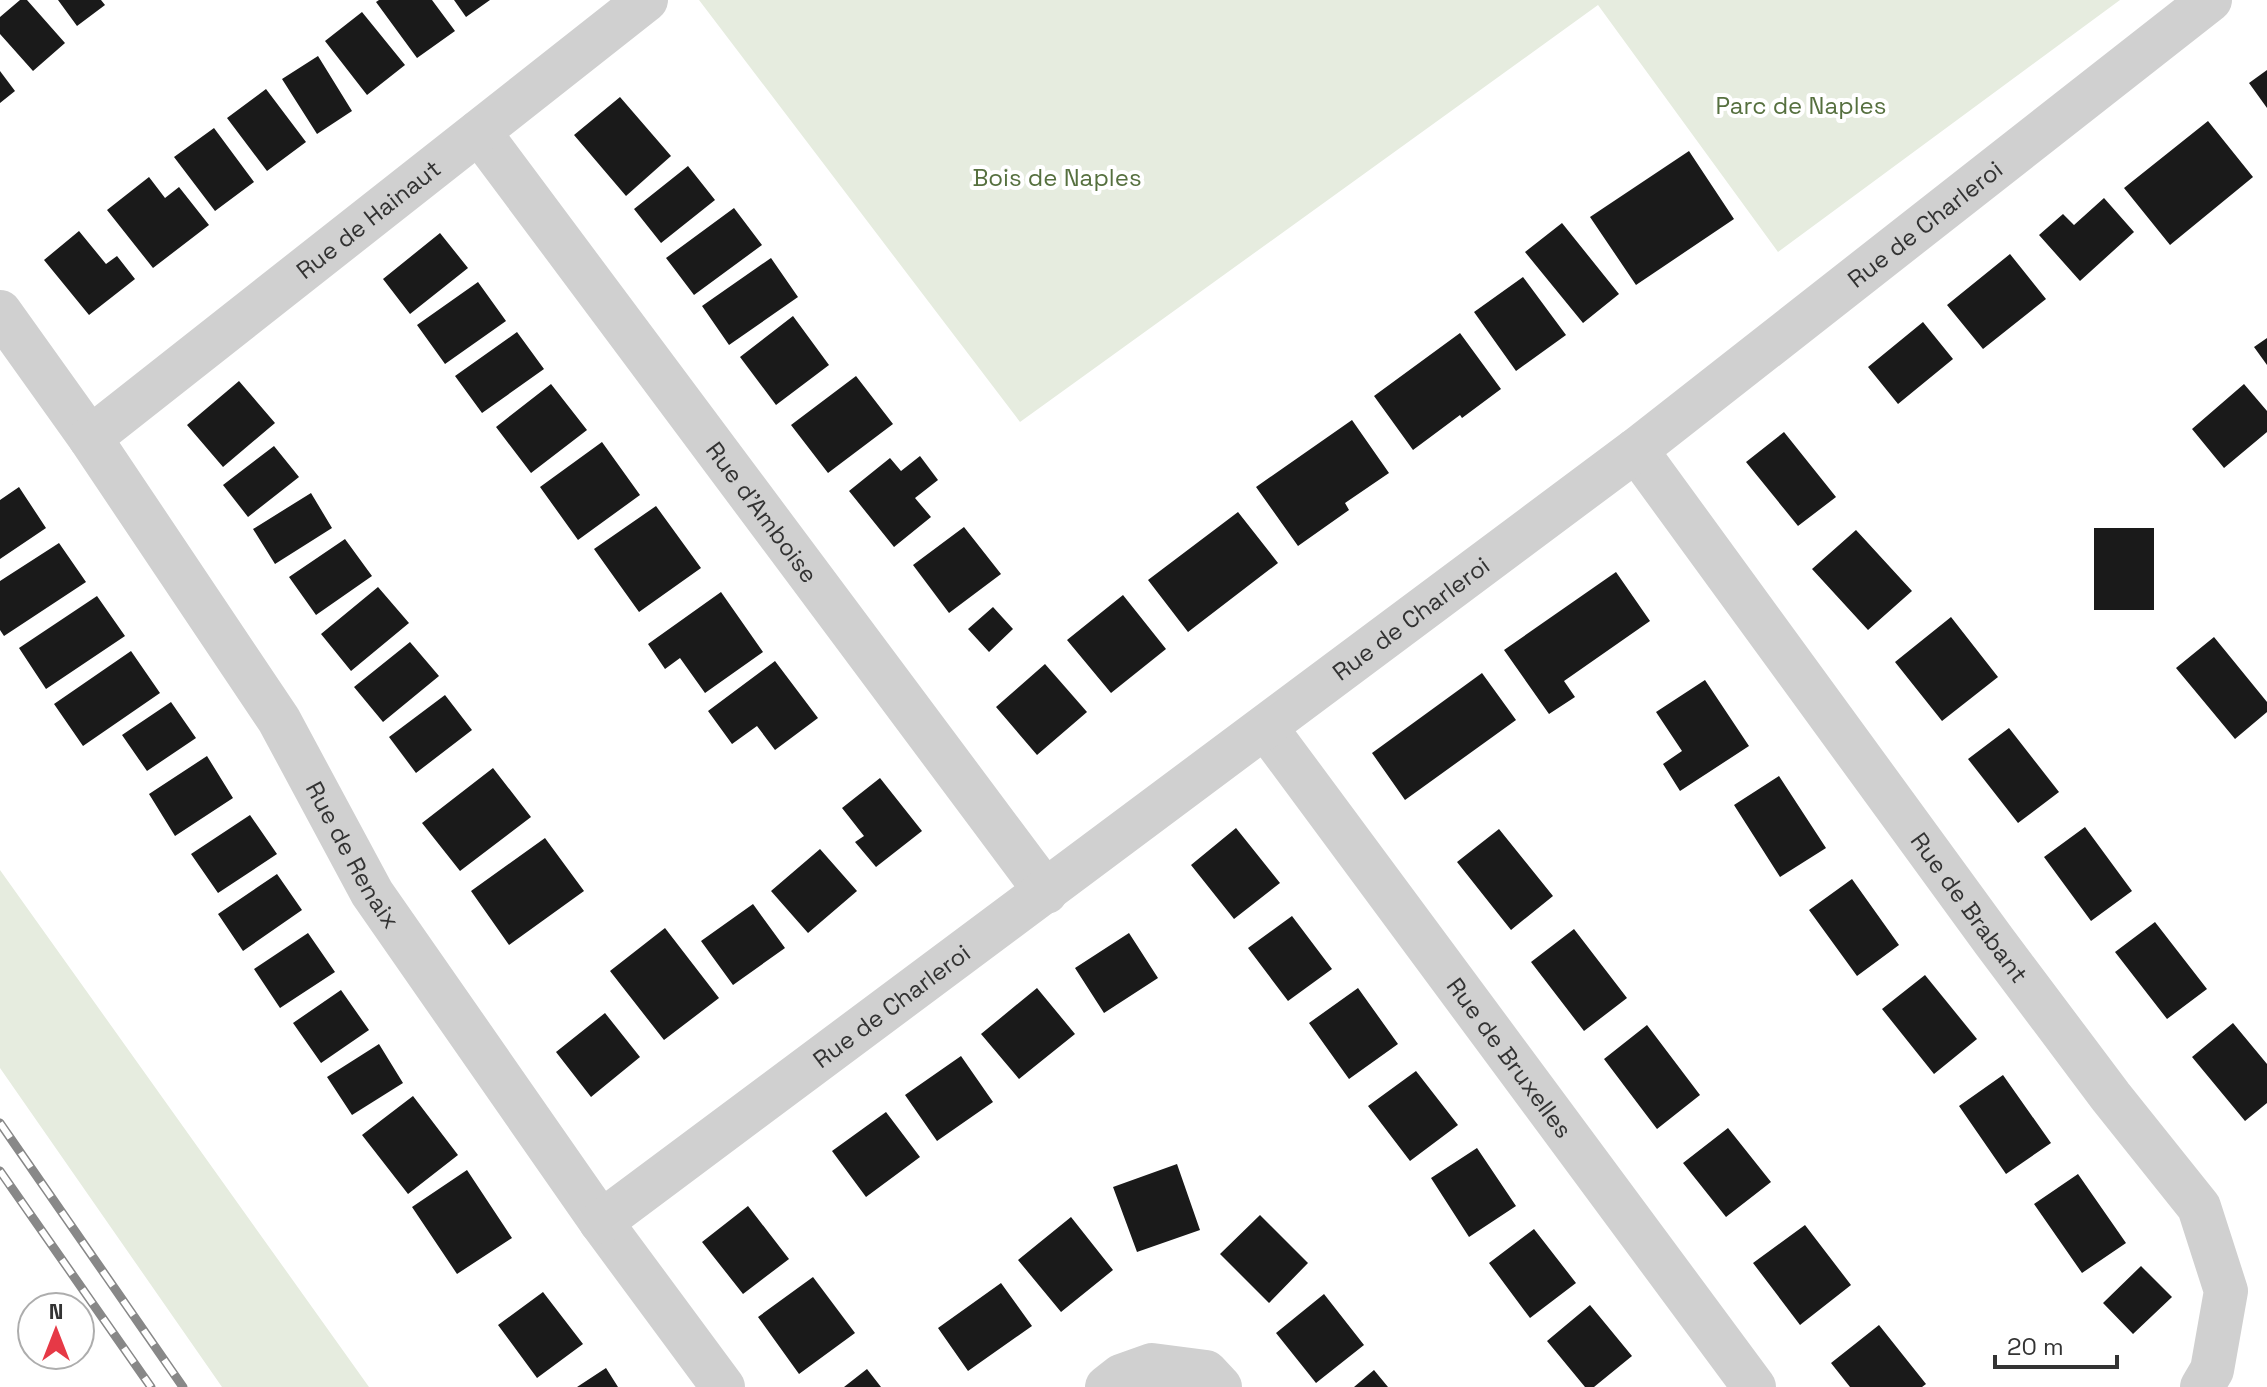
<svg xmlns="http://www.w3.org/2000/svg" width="2267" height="1387" viewBox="0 0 2267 1387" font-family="'Space Grotesk',sans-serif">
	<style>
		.green { fill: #e6ecdf }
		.building { fill: #1a1a1a }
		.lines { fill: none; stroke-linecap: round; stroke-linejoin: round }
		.minor { stroke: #d0d0d0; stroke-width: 44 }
		.rail-casing { stroke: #888; stroke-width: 9 }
		.rail { stroke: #fff; stroke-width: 6; stroke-dasharray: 18; stroke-linecap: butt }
		.labels { text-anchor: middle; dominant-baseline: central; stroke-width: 8; stroke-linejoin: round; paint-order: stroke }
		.park-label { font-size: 24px; fill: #56703f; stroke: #fff }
		.street-label { font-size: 24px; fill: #333; stroke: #fff }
	</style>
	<rect width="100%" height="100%" fill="#fff"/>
	<!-- green -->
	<path class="green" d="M699,0H2120L1778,252L1598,5L1020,422Z
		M0,870L369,1387H222L0,1068Z"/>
	<!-- building -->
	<path class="building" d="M20,0H27L65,43L33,71L0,34V17Z
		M58,0H101L105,5L77,26Z
		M379,0H432L455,31L417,58L376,2Z
		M454,0H490L466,17Z
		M362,12L405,65L367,95L325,41Z
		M318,56L352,111L317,134L282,79Z
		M2267,70V108L2249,83Z
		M0,71L15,91L0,103Z
		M266,89L306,142L267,171L227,118Z
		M620,97L671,156L626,196L574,135Z
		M2208,121L2253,177L2170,245L2124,188Z
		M214,128L254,182L215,211L174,157Z
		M1689,151L1734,219L1636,285L1590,217Z
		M688,166L715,200L661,243L634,209Z
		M149,177L165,198L179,187L209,225L153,268L107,210Z
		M2104,198L2134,232L2080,281L2039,235L2063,214L2074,225Z
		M734,208L762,245L694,295L666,258Z
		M1562,223L1619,294L1583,323L1525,252Z
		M79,231L106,264L117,256L135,279L89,315L44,260Z
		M440,233L468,268L410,314L383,279Z
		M2010,254L2046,299L1983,349L1947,305Z
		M771,258L798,297L729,345L702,306Z
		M1523,277L1566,335L1516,371L1474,312Z
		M478,282L506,321L445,364L417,325Z
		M793,316L829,365L776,405L740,357Z
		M1923,322L1953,359L1898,404L1868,367Z
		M517,332L544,369L482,413L455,376Z
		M1460,333L1501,389L1462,418L1460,415L1413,450L1374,396Z
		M2267,338V365L2254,347Z
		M856,376L893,424L828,473L791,425Z
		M239,381L275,423L223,467L187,425Z
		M551,384L587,430L531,473L496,427Z
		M2244,384L2267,411V432L2224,468L2192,429Z
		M1352,420L1389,473L1345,503L1349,510L1298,546L1256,487Z
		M1784,432L1836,497L1798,526L1746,462Z
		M602,442L640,495L578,540L540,487Z
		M274,446L299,477L248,517L223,485Z
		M920,456L938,480L915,498L931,517L894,547L849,491L890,458L901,471Z
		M19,487L46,528L0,559V500Z
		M311,493L332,528L275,564L253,529Z
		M656,506L701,568L639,612L594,549Z
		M1238,512L1278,563L1188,632L1148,580Z
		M964,527L1001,574L949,613L913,565Z
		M2094,528H2154V610H2094Z
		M1856,530L1912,591L1868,630L1812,569Z
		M345,539L372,576L316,615L289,577Z
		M59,543L86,582L4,636L0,630V581Z
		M1616,572L1650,621L1564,681L1575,697L1549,714L1504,650Z
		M378,587L409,623L351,671L321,634Z
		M721,592L763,652L705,693L680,658L665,669L648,644Z
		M1123,595L1166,649L1111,693L1067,640Z
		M97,596L125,636L46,689L19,648Z
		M993,607L1013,629L989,652L968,629Z
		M1951,617L1998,677L1942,721L1895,662Z
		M2214,637L2267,702V712L2235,739L2176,668Z
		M410,642L439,676L383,722L354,687Z
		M131,651L160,693L83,746L54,704Z
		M775,661L818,718L775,750L757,726L732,744L708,711Z
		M1045,664L1087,712L1037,755L996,707Z
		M1482,673L1516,720L1405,800L1372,753Z
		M1705,680L1749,746L1680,791L1663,764L1682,751L1656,712Z
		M445,695L472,730L416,773L389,737Z
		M171,702L196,738L147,771L122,735Z
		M2009,728L2059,792L2018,823L1968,759Z
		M207,756L233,798L175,836L149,794Z
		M493,768L531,817L460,871L422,823Z
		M1779,776L1826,848L1780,877L1734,805Z
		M880,778L922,831L876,867L855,842L864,836L842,808Z
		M250,815L277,854L218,893L191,854Z
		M2085,827L2132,891L2091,921L2044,857Z
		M1236,828L1280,883L1234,919L1191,865Z
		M1499,829L1553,896L1511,930L1457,862Z
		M545,838L584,891L509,945L471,891Z
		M820,849L857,891L808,933L771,891Z
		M277,874L302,910L243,951L218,914Z
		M1852,879L1899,945L1857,976L1809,910Z
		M753,904L785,948L733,985L701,941Z
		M1292,916L1332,969L1288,1001L1248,948Z
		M2155,922L2207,989L2167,1019L2115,952Z
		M665,928L719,998L664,1040L610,971Z
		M1574,929L1627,998L1584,1031L1531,962Z
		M308,933L335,972L280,1008L254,969Z
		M1129,933L1158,978L1104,1013L1075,968Z
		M1925,975L1977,1039L1934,1074L1882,1009Z
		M1037,988L1075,1034L1019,1079L981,1034Z
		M1358,988L1398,1044L1349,1079L1309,1023Z
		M341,990L369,1030L321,1063L293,1023Z
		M605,1013L640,1057L591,1097L556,1052Z
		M2233,1023L2267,1064V1103L2245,1121L2192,1057Z
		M1647,1025L1700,1095L1657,1129L1604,1059Z
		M379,1044L403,1083L352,1115L327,1077Z
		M961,1056L993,1102L937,1141L905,1095Z
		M1416,1071L1458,1125L1410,1161L1368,1106Z
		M2003,1075L2051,1143L2006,1174L1959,1106Z
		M413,1096L458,1155L408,1194L362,1135Z
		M886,1112L920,1157L866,1197L832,1151Z
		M1728,1128L1771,1182L1726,1217L1683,1163Z
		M1477,1148L1516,1206L1469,1237L1431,1178Z
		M1177,1164L1200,1230L1137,1252L1113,1187Z
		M467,1170L512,1238L457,1274L412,1207Z
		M2078,1174L2126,1243L2082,1273L2034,1204Z
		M748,1206L789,1259L743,1294L702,1242Z
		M1260,1215L1308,1263L1269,1303L1220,1254Z
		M1071,1217L1113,1270L1061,1312L1018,1260Z
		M1805,1225L1851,1285L1800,1325L1753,1263Z
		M1534,1229L1576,1283L1530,1318L1489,1263Z
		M2141,1266L2172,1297L2133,1334L2103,1303Z
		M813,1277L855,1333L799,1374L758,1317Z
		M1001,1283L1032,1326L968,1371L938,1328Z
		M543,1292L583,1344L537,1378L498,1325Z
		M1324,1294L1364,1345L1316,1383L1276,1333Z
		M1590,1305L1632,1356L1594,1387H1585L1547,1341Z
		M1879,1325L1926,1384L1922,1387H1850L1831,1363Z
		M606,1368L618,1387H577Z
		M867,1369L881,1387H844Z
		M1374,1370L1388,1387H1354Z"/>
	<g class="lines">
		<!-- minor -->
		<g class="minor">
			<path id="s1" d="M479,132L1046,892"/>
			<path id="s2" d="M0,312L90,438L279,720L372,893L601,1222L723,1387"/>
			<path id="s3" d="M90,438L646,0"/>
			<path id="s4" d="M1636,450L1994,941L2111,1097L2199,1207L2226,1291L2212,1370L2202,1387"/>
			<path id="s5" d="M1266,728L1754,1387"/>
			<path id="s6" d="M601,1222L1636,450L2210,0"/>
			<path d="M1107,1387L1121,1376L1152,1365L1206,1372L1220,1387"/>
		</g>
		<defs>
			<path id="rail" d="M0,1123L183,1387
				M0,1171L151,1387"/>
		</defs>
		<!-- rail casing -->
		<use href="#rail" class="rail-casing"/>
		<!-- rail -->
		<use href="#rail" class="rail"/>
	</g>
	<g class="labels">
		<!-- park labels -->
		<g class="park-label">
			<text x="1801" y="105">Parc de Naples</text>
			<text x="1057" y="177">Bois de Naples</text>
		</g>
		<!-- street labels -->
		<g class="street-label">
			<text stroke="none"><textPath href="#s3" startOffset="354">Rue de Hainaut</textPath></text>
			<text stroke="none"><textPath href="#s6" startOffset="1658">Rue de Charleroi</textPath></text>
			<text stroke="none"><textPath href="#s1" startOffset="474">Rue d'Amboise</textPath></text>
			<text stroke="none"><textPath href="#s6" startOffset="1010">Rue de Charleroi</textPath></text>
			<text stroke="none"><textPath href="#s2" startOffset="648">Rue de Renaix</textPath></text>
			<text stroke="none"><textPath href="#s4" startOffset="566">Rue de Brabant</textPath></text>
			<text stroke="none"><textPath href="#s6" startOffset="362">Rue de Charleroi</textPath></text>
			<text stroke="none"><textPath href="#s5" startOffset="410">Rue de Bruxelles</textPath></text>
		</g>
	</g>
	<!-- north arrow -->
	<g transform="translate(56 1331)"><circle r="38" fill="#ffffff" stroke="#adadad" stroke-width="2"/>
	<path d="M0-6L14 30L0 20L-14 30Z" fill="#e63946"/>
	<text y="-12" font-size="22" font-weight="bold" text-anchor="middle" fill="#333333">N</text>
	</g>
	<!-- scale -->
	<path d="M1995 1355v12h122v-12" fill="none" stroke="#333333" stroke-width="4"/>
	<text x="2007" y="1355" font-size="24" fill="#333333" stroke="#ffffff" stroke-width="6" paint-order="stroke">20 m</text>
</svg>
